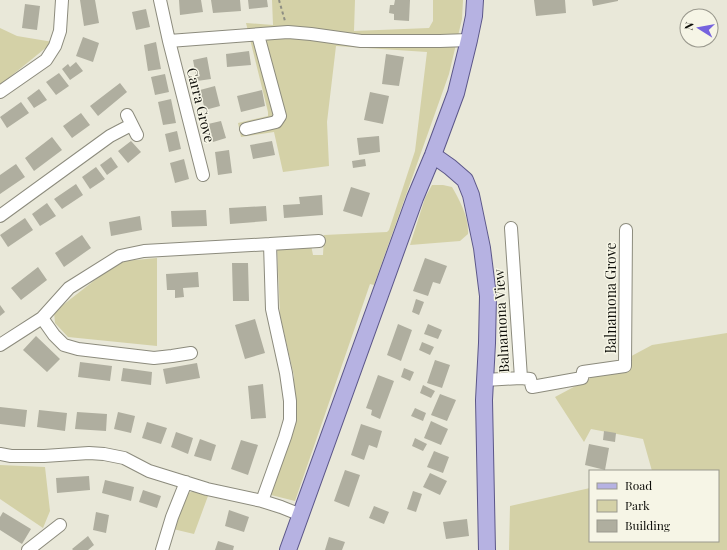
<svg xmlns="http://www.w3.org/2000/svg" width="727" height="550" viewBox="0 0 727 550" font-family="'Playfair Display',serif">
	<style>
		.green { fill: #d4d1a7 }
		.building { fill: #afae9f }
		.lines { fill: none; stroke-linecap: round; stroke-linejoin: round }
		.minor-casing { stroke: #8c8b7d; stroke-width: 14 }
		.major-casing { stroke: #5c5789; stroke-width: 18 }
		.path { stroke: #8e8e83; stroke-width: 2; stroke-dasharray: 3 3; stroke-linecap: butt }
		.minor { stroke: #fff; stroke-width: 12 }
		.major { stroke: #b6b2e2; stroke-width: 16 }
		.labels { text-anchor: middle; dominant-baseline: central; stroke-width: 3; stroke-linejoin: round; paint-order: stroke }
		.street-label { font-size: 14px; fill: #0f0f0a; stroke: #f6f5e6 }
	</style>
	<rect width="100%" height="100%" fill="#e9e8d9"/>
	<!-- green -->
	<path class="green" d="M272,0H355L354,31L429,28L433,21V0H463L462,19L449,74L374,285L370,284L295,501L271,495L294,411V376L280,315L277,247L311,245L313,255H323L324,235L387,232L389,230L415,151L427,52L336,46L327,122L329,166L283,172L274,132L241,137L238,123L268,116V112L246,23L273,25Z
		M0,28L17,36L53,42L0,85Z
		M432,185H443L452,187C460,201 469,217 468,234L460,241L410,245L425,198Z
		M157,258V346L68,337L55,323L54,312L100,276L124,261Z
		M727,333V550H509L510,506L590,488V541H718V471H652L643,439L591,429L584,442L555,397L652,345Z
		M0,465L45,467L50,511L43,528L0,499Z
		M194,491L208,496L194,534L173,529L188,493Z"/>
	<!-- building -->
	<path class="building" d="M80,0H95L99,23L84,26Z
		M179,0H201L203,12L180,15Z
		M211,0H240L241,11L213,13Z
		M248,0H267L268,7L249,9Z
		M395,0H410L409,21L394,20V14L389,13L390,5H394Z
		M534,0H565L566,13L536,16Z
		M592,0H618V1L593,6Z
		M25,4L40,6L37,30L22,28Z
		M146,9L150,27L136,30L132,12Z
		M83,37L99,43L93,62L76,56Z
		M156,42L161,69L148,71L144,45Z
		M249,51L251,65L227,67L226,54Z
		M386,54L404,57L399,86L382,84Z
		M207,57L211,79L197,81L193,60Z
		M76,62L83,71L70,80L62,69L68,64L70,67Z
		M59,73L69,86L56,95L46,82Z
		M165,74L169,92L155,95L151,77Z
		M120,83L127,92L98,116L90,106Z
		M215,86L220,106L205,110L200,90Z
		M39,89L47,100L34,108L27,98Z
		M262,90L265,106L241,112L237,96Z
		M370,92L389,96L383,124L364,120Z
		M171,99L176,123L163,125L158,102Z
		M21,102L29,113L7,128L0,117Z
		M81,113L90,125L72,138L63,126Z
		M221,121L226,138L213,142L208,124Z
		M177,131L181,149L169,152L165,134Z
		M379,136L380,152L359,155L357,138Z
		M52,137L62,150L34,171L25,158Z
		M131,141L141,152L128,163L118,151Z
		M272,141L275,155L253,159L250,145Z
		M229,150L232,173L218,175L215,152Z
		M111,157L118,167L107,175L100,165Z
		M184,159L189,179L175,183L170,163Z
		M365,159L366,166L353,168L352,161Z
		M16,164L25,177L0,194V175Z
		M96,167L105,179L90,189L82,177Z
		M76,184L83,195L62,209L54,199Z
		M351,187L370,193L362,217L343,211Z
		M322,195L323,215L284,218L283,205L300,204L299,197Z
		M47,203L56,216L40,226L32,214Z
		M266,206L267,221L230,224L229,208Z
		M206,210L207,226L172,227L171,211Z
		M140,216L142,230L111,236L109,222Z
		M25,218L33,230L8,247L0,235Z
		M82,235L91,248L64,267L55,253Z
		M425,258L447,266L440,284L433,282L428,296L413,291Z
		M232,263H248L249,301H233Z
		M38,267L47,280L21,300L11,288Z
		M198,272L199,287L183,288L184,297L175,298V290H167L166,274Z
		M416,299L424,302L419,315L412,312Z
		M0,305L5,312L0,316Z
		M255,319L265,353L245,359L235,325Z
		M398,324L412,330L401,361L387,355Z
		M428,324L442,330L438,339L424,334Z
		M36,336L60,359L47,372L23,350Z
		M422,342L434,347L430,355L419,350Z
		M435,360L450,365L442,388L427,383Z
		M80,362L112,366L110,381L78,377Z
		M197,363L200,378L166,384L163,369Z
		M123,368L152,372L151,385L121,381Z
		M404,368L414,372L410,381L401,377Z
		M378,375L394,381L380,419L371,415L372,410L366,408Z
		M263,384L266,418L251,419L248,386Z
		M423,385L435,391L431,398L420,393Z
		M440,394L456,400L447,421L431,415Z
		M0,407L27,410L25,427L0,424Z
		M415,408L426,413L423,421L411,416Z
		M39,410L67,413L65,431L37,427Z
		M77,412L107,414L106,431L75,429Z
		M118,412L135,416L131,433L114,429Z
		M431,421L448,429L441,445L424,438Z
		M147,422L167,428L161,444L142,438Z
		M361,424L382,431L377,448L369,445L364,460L351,455Z
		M604,431L616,433L615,442L603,440Z
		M176,432L193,438L188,454L171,447Z
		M415,438L427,444L423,451L412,446Z
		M200,439L216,445L211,461L194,456Z
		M241,440L258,445L248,475L231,469Z
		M589,444L609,448L605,470L585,465Z
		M434,451L449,457L443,473L427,467Z
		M345,470L360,475L349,507L334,501Z
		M430,473L447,481L440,495L423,487Z
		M89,476L90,490L57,493L56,478Z
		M105,480L134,487L131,501L102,493Z
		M143,490L161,496L157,508L139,502Z
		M413,491L422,494L416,512L407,509Z
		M374,506L389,512L384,524L369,518Z
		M229,510L249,517L244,532L225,526Z
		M3,512L31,529L22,544L0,530V517Z
		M96,512L109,515L106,533L93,530Z
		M467,519L469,536L446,539L443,522Z
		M88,536L94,545L88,550H73L72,549Z
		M329,537L345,542L342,550H325Z
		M218,541L234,546L233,550H215Z"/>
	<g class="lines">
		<defs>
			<path id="minor" d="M160,0L169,41L203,175
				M169,41L288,32L311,34L361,41H440L469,40
				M0,92L46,60L55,46L60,31L62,0
				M127,115L137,135
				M246,129L276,122L280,116L258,35
				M0,216L110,136L131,125
				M270,244L319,241
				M0,345L42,318
				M191,353L172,356L154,358L78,349L64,345L54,335L42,318L69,288L120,256L144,251L270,244L272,309L286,373L290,401V420L285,437L262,501
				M521,378L530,379L532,387L582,378L583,372L625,366L626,230
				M485,380L521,378L511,228
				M0,454L11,456H44L89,453L104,454L124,458L149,471L207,489L262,501L281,507L301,515
				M28,550L60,525
				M162,550L172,517L186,482"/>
			<path id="major" d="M433,155L450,167L465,180L471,195L482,248L488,296L487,343L484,400L487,550
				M288,550L415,198L433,155L456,93L469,40L474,16L475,0"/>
		</defs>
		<!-- minor casing -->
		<use href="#minor" class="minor-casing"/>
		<!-- major casing -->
		<use href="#major" class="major-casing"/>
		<!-- path -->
		<path class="path" d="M279,0L285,21"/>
		<!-- minor -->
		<use href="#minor" class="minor"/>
		<!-- major -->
		<use href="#major" class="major"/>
	</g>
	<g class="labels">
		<!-- street labels -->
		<g class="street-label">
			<text transform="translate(201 105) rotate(76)">Carra Grove</text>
			<text transform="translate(610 298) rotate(-90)">Balnamona Grove</text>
			<text transform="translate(501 321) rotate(-93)">Balnamona View</text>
		</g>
	</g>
	<!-- legend -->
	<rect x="589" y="470" width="130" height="72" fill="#f6f5e6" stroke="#9a998e"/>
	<rect x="597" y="483" width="20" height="6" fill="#b6b2e2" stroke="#9a998e"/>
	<text x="625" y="490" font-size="12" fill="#0f0f0a">Road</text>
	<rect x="597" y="500" width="20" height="12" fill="#d4d1a7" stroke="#9a998e"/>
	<text x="625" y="510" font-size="12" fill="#0f0f0a">Park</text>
	<rect x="597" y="520" width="20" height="12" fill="#afae9f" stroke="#9a998e"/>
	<text x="625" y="530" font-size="12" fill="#0f0f0a">Building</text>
	<!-- north arrow -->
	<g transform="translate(699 28) rotate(281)"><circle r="19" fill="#f6f5e6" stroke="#9a998e"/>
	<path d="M0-3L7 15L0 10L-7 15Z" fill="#7663de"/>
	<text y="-6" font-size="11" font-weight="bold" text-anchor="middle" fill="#0f0f0a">N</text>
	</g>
</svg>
